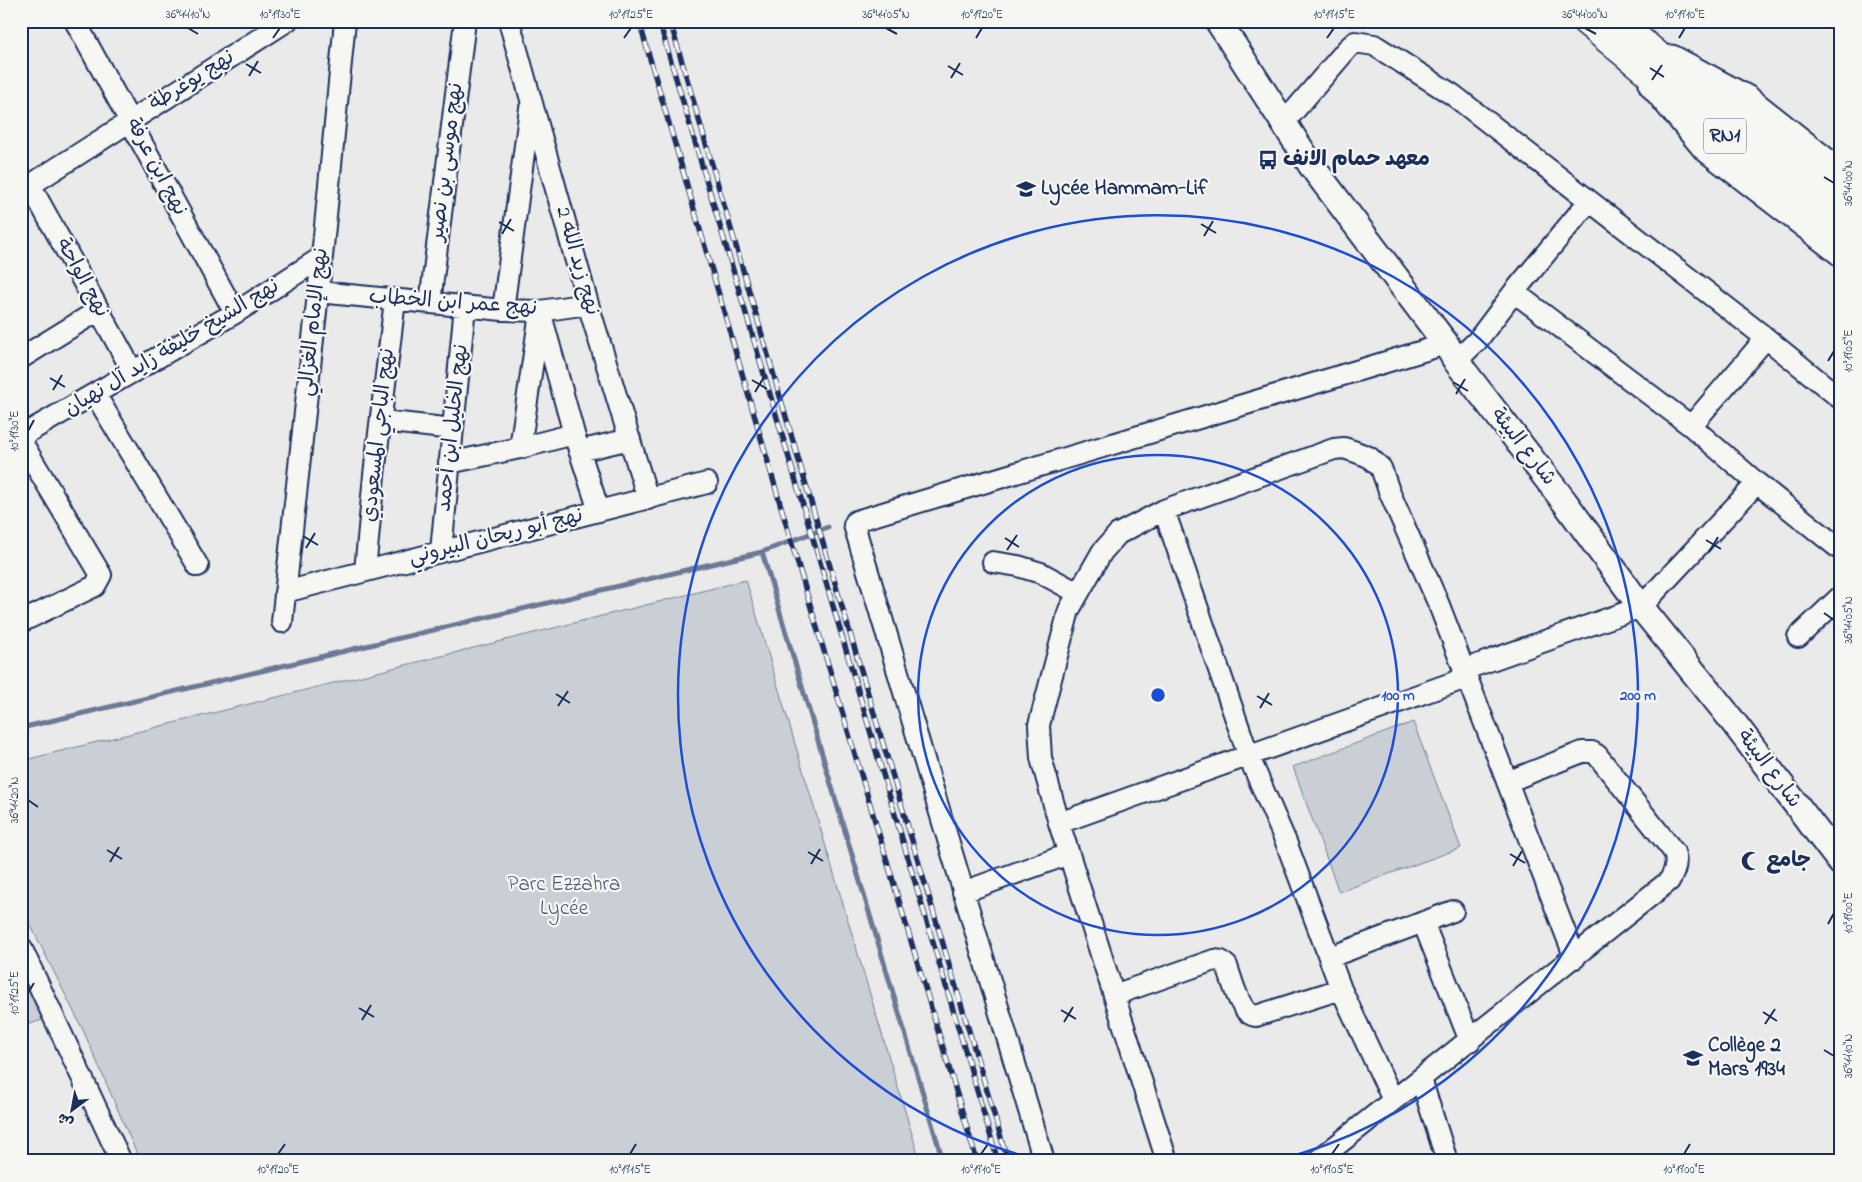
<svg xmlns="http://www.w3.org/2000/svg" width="1862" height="1182" viewBox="0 0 1862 1182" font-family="'Indie Flower','Playpen Sans Arabic',sans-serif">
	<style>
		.green { fill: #caced5; stroke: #727e9a }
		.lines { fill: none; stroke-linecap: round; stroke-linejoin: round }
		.stream { stroke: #6c7995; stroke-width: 5 }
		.minor-casing { stroke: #1b2f5e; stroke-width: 24 }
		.major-casing { stroke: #1b2f5e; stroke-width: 29 }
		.highway-casing { stroke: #1b2f5e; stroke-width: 31 }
		.minor { stroke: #f6f6f2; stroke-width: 20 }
		.major { stroke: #f6f6f2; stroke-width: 25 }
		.highway { stroke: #f6f6f2; stroke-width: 28 }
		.rail-casing { stroke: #1b2f5e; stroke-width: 5.5 }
		.rail { stroke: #f6f6f2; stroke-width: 4; stroke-dasharray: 11; stroke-linecap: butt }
		.ticks { fill: none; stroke: #1b2f5e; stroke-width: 2 }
		.ring { fill: none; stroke: #1d4ed8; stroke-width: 2.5 }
		.labels { text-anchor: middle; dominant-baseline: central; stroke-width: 4.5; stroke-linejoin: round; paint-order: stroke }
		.shield { fill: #f6f6f2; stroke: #5d6b8a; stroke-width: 1 }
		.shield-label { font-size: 20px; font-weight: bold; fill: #1b2f5e }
		.street-label { font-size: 21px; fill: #1b2f5e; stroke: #f6f6f2 }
		.poi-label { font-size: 21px; font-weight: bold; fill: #1b2f5e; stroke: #f6f6f2; text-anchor: start }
		.park-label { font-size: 21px; fill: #47577c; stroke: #f6f6f2 }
		.centre { fill: #1d4ed8; stroke: #f6f6f2; stroke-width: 2.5 }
		.ring-label { font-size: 15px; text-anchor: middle; font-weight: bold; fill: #1d4ed8; stroke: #f6f6f2; stroke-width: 4.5; stroke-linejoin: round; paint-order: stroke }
		.neatline { fill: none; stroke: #1b2f5e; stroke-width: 2 }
		.ticks-label { font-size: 12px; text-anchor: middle; fill: #1b2f5e }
	</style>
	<rect width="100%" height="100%" fill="#e9eae9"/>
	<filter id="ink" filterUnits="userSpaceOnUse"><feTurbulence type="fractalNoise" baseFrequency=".02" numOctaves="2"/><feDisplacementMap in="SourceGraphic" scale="10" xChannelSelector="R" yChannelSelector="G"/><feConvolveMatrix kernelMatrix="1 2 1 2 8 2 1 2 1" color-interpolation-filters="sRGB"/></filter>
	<g filter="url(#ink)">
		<!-- green -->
		<path class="green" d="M746,580L920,1161H140L84,1032L21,906V761Z
			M1413,722L1461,848L1339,892L1293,767Z
			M21,972L45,1019L21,1027Z"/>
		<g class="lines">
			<!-- stream -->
			<path class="stream" d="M762,552L943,1161
				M21,728L762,552L828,527"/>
			<defs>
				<path id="minor" d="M75,21L235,313
					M509,21L588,304L648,499
					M1283,124L1348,48L1355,42L1374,45L1453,95L1766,338L1841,399
					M30,185L133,372
					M21,191L287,21
					M318,292L503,310L540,311L588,304
					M1514,292L1691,426L1757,483L1841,550
					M430,303L465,21
					M503,310L530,108
					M540,311L574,434L599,511
					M21,358L99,310
					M1456,361L1477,341L1514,292L1589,201
					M95,394L198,566
					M382,421L453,429
					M1691,426L1766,338
					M21,436L235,313L322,257
					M21,441L101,575L95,586L21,622
					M520,448L539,320
					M579,451L630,439
					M449,463L520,448L574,434
					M1164,510L1249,757L1286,842L1341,989L1393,1100
					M441,551L465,306
					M993,562L1018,566L1041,573L1078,593
					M365,571L374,475L395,300
					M285,592L707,483
					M282,622L322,257L345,21
					M1798,637L1841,596
					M1463,670L1641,607L1757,483
					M1059,823L1466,678
					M963,892L1069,854
					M1423,922L1470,1041
					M21,947L121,1161
					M1330,957L1453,911
					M1114,995L1214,960L1221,961L1227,966C1232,980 1240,1015 1256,1016L1341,989
					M1421,1079L1447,1161
					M1044,1161L854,525L856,521L1446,344
					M1167,1161L1059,823L1041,758L1039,725L1069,610L1102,552L1118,534L1164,510L1334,449L1344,448L1356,452L1369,457L1381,468L1389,491L1439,605L1575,958
					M1317,1161L1669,881C1675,872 1678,863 1674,852L1597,755L1592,752H1582L1507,782"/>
				<path id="major" d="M1218,21L1311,165L1446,344L1456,361L1564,501L1641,607L1724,710L1841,863
					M1672,58L1748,99L1841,173
					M1652,85L1705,148L1841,253"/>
				<path id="highway" d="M1586,21L1724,135L1841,226
					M1616,21L1733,118L1841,200"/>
			</defs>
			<!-- minor casing -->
			<use href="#minor" class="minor-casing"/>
			<!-- major casing -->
			<use href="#major" class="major-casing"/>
			<!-- highway casing -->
			<use href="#highway" class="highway-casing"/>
			<!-- minor -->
			<use href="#minor" class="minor"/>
			<!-- major -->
			<use href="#major" class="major"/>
			<!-- highway -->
			<use href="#highway" class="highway"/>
			<defs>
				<path id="rail" d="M639,21L794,551L977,1161
					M659,21L998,1161
					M670,21L823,543L1008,1161"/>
			</defs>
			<!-- rail casing -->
			<use href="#rail" class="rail-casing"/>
			<!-- rail -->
			<use href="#rail" class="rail"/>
		</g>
	</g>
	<!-- ticks -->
	<path class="ticks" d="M188,28L198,34M886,28L897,34M1585,28L1596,34M273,38L280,28M624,38L631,28M976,38L982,28M1327,38L1334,28M1679,38L1685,28M246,64L261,73M948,66L963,75M1650,68L1664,77M249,76L258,61M951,78L960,63M1652,80L1662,65M1824,177L1834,183M499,222L514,231M1201,224L1216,233M502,234L511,219M1204,236L1213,221M1828,361L1834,351M50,378L65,387M752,380L767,389M1453,382L1468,391M53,390L62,375M755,392L764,377M1456,394L1465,379M28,431L34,420M303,536L318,545M1005,538L1019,547M1706,540L1721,549M306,548L315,533M1007,550L1017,535M1709,552L1718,537M1824,613L1834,620M556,694L570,703M1257,696L1272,705M558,706L568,691M1260,708L1269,693M28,800L38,807M107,850L122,859M808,852L823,861M1510,854L1525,863M110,862L119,847M811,864L820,849M1513,866L1522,851M1828,924L1834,913M28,993L34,983M359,1008L374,1017M1061,1010L1076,1019M1763,1012L1777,1021M362,1020L371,1005M1064,1022L1073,1007M1765,1024L1775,1009M1824,1050L1834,1056M278,1154L285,1144M630,1154L636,1144M981,1154L988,1144M1332,1154L1339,1144M1684,1154L1690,1144"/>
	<!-- distance rings -->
	<g class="ring">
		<circle cx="1158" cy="695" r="240"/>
		<path d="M1042 1161A480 480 0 1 1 1274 1161"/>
	</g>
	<!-- icons -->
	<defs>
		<symbol id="bus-bare" viewBox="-9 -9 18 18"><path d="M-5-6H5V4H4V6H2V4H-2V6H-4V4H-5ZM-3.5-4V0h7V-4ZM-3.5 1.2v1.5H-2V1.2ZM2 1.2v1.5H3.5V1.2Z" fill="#1b2f5e" stroke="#f6f6f2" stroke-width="2.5" paint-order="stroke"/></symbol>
		<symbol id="school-bare" viewBox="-9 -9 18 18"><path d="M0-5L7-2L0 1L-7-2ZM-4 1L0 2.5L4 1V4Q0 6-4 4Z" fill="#1b2f5e" stroke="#f6f6f2" stroke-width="2.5" paint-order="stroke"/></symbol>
		<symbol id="mosque-bare" viewBox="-9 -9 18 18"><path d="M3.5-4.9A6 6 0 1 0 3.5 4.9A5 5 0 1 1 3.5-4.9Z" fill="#1b2f5e" stroke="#f6f6f2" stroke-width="2.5" paint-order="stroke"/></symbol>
	</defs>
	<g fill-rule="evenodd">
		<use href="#bus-bare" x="1254" y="146" width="28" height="28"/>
		<use href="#school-bare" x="1012" y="175" width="28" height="28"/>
		<use href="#mosque-bare" x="1737" y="847" width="28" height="28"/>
		<use href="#school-bare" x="1679" y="1044" width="28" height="28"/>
	</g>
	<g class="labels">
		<!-- shield labels -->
		<rect class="shield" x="1704" y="118.5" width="42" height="35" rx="4"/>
		<g class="shield-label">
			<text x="1725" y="136">RN1</text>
		</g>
		<!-- street labels -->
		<g class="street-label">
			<text transform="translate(192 81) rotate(-32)">نهج يوغرطة</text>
			<text transform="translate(447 162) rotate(-83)">نهج موسى بن نصير</text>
			<text transform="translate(156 167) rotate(62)">نهج ابن عرفة</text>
			<text transform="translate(577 261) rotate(74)">نهج زيد الله 2</text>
			<text transform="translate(82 278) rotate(61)">نهج الواحة</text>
			<text transform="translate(453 303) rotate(4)">نهج عمر ابن الخطاب</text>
			<text transform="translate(314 322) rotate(-84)">نهج الإمام الغزالي</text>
			<text transform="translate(172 348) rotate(-31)">نهج الشيخ خليفة زايد آل نهيان</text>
			<text transform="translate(453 428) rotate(-84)">نهج الخليل ابن أحمد</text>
			<text transform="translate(379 435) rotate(-84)">نهج الباجي المسعودي</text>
			<text transform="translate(1523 447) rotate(52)">شارع البيئة</text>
			<text transform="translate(496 537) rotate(-14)">نهج أبو ريحان البيروني</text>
			<text transform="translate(1769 769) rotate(53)">شارع البيئة</text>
		</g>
		<!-- poi labels -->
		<g class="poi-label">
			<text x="1283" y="160">معهد حمام الانف</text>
			<text x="1041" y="189">Lycée Hammam-Lif</text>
			<text x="1766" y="861">جامع</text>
			<text x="1708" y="1046">Collège 2<tspan x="1708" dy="24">Mars 1934</tspan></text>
		</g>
		<!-- park labels -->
		<g class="park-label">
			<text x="564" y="885">Parc Ezzahra<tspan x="564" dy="24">Lycée</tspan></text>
		</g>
	</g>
	<circle cx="1158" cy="695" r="8" class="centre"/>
	<g class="ring-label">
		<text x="1398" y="700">100 m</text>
		<text x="1638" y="700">200 m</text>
	</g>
	<!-- margin -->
	<rect width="1862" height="1182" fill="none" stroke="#f6f6f2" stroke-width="55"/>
	<!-- north arrow -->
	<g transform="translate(72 1110) rotate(212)" stroke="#f6f6f2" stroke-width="4" paint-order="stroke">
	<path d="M0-4L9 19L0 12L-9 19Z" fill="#1b2f5e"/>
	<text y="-8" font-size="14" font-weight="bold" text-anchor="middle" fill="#1b2f5e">ش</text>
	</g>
	<rect x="28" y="28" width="1806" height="1126" class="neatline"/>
	<g class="ticks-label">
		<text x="188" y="18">36°44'10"N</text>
		<text x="280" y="18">10°19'30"E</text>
		<text x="631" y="18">10°19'25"E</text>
		<text x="886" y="18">36°44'05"N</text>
		<text x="982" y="18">10°19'20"E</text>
		<text x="1334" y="18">10°19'15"E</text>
		<text x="1585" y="18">36°44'00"N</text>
		<text x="1685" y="18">10°19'10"E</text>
		<text transform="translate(1848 183) rotate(-90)" y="4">36°44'00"N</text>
		<text transform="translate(1848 351) rotate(-90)" y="4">10°19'05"E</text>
		<text transform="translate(14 431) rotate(-90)" y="4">10°19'30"E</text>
		<text transform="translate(1848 620) rotate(-90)" y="4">36°44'05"N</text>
		<text transform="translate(14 800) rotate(-90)" y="4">36°44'20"N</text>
		<text transform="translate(1848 913) rotate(-90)" y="4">10°19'00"E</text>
		<text transform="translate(14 993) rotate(-90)" y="4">10°19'25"E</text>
		<text transform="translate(1848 1056) rotate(-90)" y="4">36°44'10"N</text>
		<text x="278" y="1173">10°19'20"E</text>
		<text x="630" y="1173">10°19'15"E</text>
		<text x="981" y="1173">10°19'10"E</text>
		<text x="1332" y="1173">10°19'05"E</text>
		<text x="1684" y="1173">10°19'00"E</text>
	</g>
</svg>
